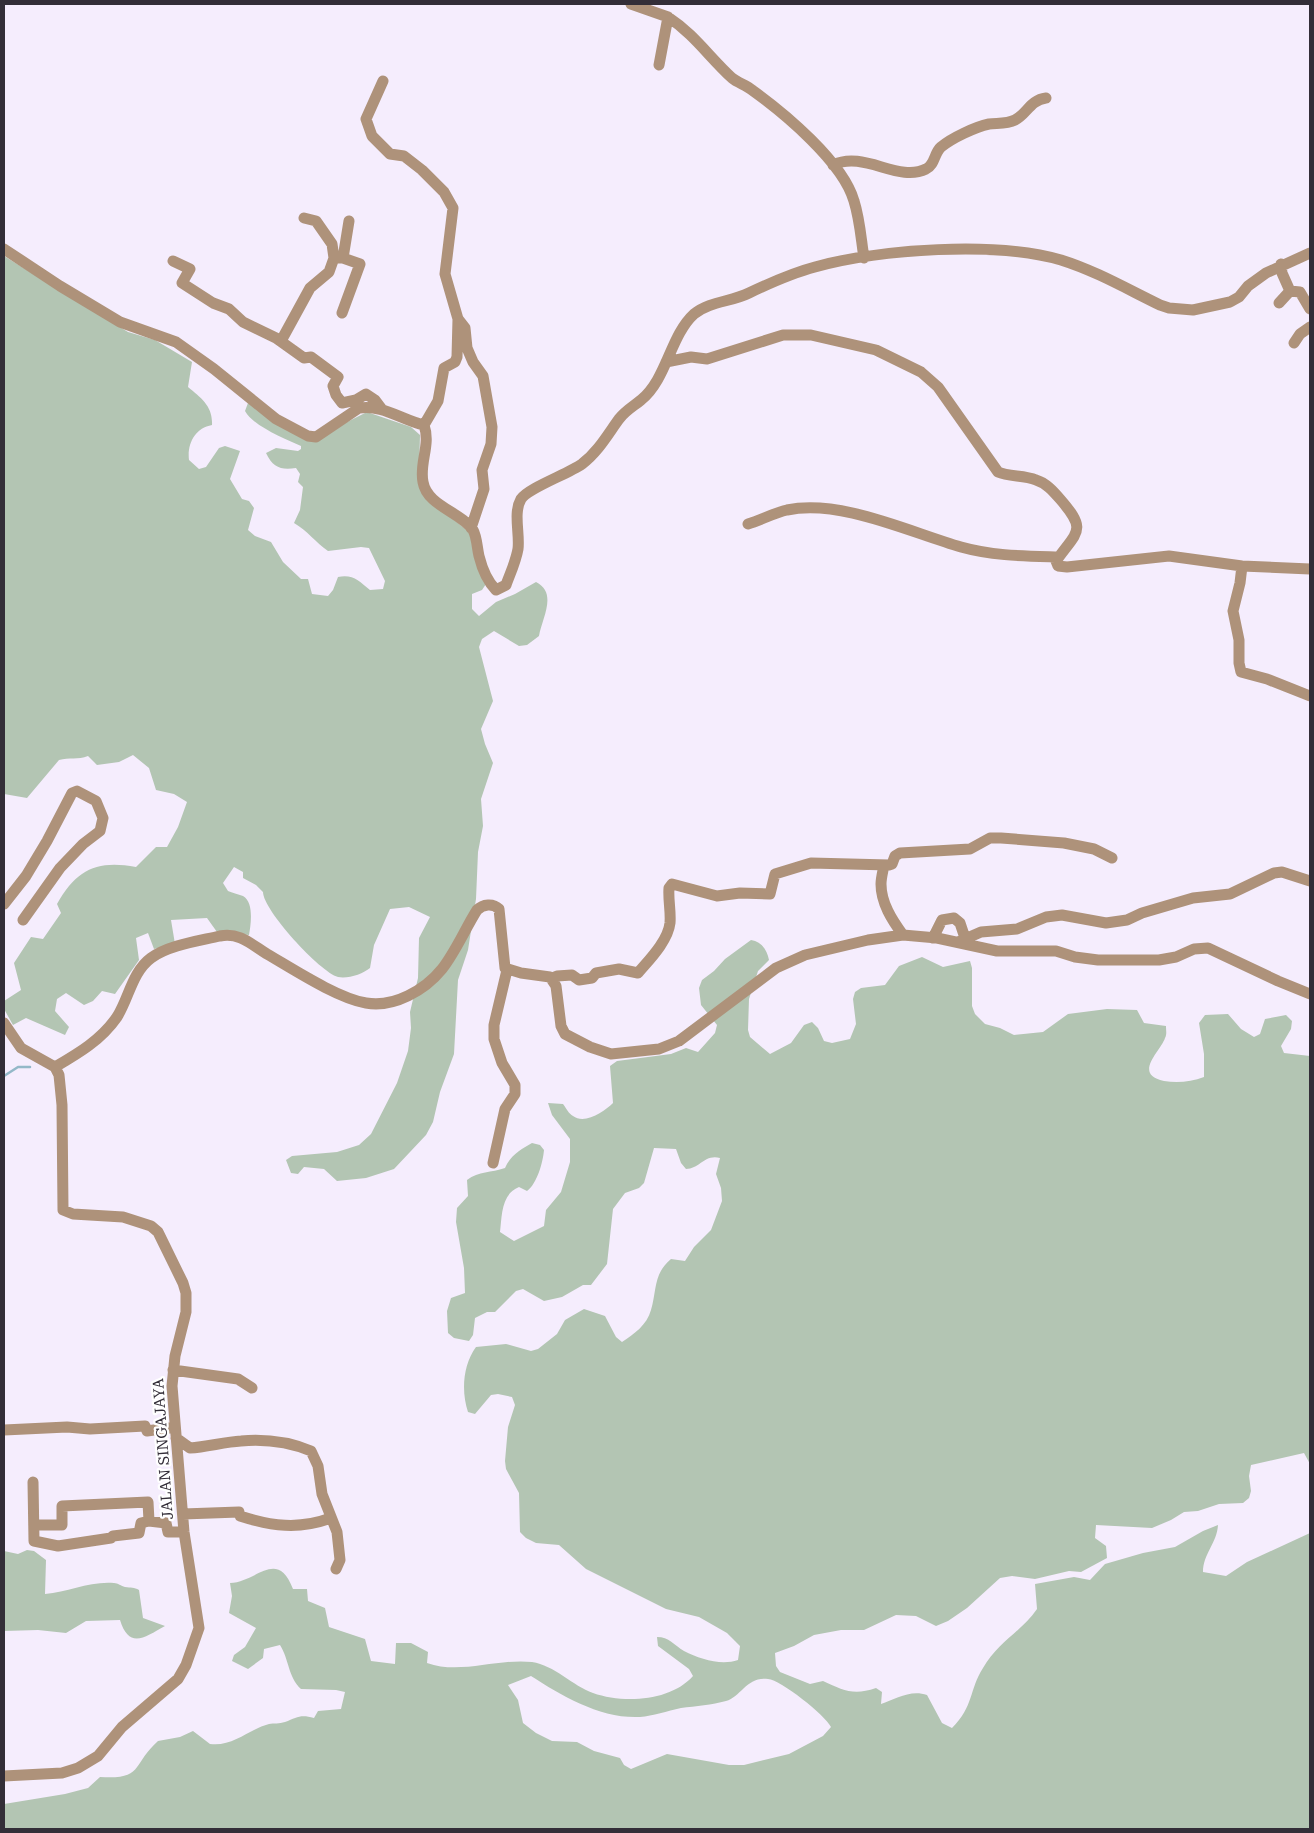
<svg xmlns="http://www.w3.org/2000/svg" width="1314" height="1833" viewBox="0 0 1314 1833" font-family="'Roboto Serif',serif">
	<style>
		.green { fill: #b3c5b3; fill-rule: evenodd }
		.lines { fill: none; stroke-linecap: round; stroke-linejoin: round }
		.stream { stroke: #93b8c8; stroke-width: 2.5 }
		.minor { stroke: #ae927a; stroke-width: 11 }
		.labels { text-anchor: middle; dominant-baseline: central; stroke-width: 4.5; stroke-linejoin: round; paint-order: stroke }
		.street-label { font-size: 15px; fill: #332e38; stroke: #fff }
	</style>
	<rect width="100%" height="100%" fill="#f5edfd"/>
	<!-- green -->
	<path class="green" d="M4,256L128,332L155,340L192,362L188,387C201,398 213,406 212,425C195,428 187,444 189,460L199,469L206,467L219,448L225,446L240,451L230,479L242,499L249,501L254,508L248,530L255,536L271,542L283,562L301,579H308L312,594L328,596L333,590L338,577C353,574 359,581 370,590L383,589L385,581L369,548L361,547L328,551C315,542 308,531 294,523L300,510L303,487L298,482L300,474L296,468C281,470 273,468 266,453L276,448L298,451L301,449V446C285,439 253,426 245,411L248,403L313,439L367,412L411,427L420,435L419,474L437,506L469,532L486,584L482,590L472,594V609L479,616L496,602L515,594L536,582C558,593 542,618 539,636L527,645L519,646L494,631L482,639L479,647L493,701L481,729L485,744L493,763L481,799L483,826L478,852L476,899L468,950L458,980L454,1054L440,1092L433,1122L426,1135L394,1169L366,1178L337,1181L324,1169L304,1167L298,1174L291,1173L286,1160L292,1156L337,1152L359,1145L371,1134L397,1083L408,1051L411,1028L410,1012L418,978L419,938L430,917L409,907L390,909L374,945L370,968C363,974 348,979 338,977C320,972 263,910 263,892L256,885L243,878V872L234,867L223,883L228,891C232,893 238,894 243,896C254,902 251,924 249,935L217,932L207,918L171,920L175,944L154,949L148,933L136,938L139,960L115,994L102,991L93,1001L84,1005L66,993L57,999L55,1011L69,1027L65,1035L26,1018L13,1025L4,1009V1001L21,990L14,963L31,937L43,939L61,913L57,904C77,869 97,860 136,867L156,847H167L178,827L187,802L174,794L156,790L149,768L133,755L119,762L97,765L88,756C78,760 69,757 59,760L27,798L4,794Z
		M751,940C762,942 767,950 769,960L758,971L749,999L748,1030L750,1037L770,1054L791,1043L804,1025L812,1022L818,1028L824,1041L832,1043L850,1039L856,1024L853,999L855,992L861,988L885,985L899,966L922,957L943,967L970,961L972,968V1006L975,1014L985,1024L1000,1028L1014,1035L1043,1032L1068,1014L1107,1009L1137,1010L1144,1023L1166,1026C1166,1031 1167,1034 1165,1038C1161,1051 1132,1074 1164,1081C1177,1083 1191,1082 1204,1077V1054L1199,1023L1205,1015L1228,1014L1241,1029L1254,1037L1260,1034L1265,1019L1286,1015L1292,1021L1291,1029L1281,1046L1284,1053L1310,1056V1464L1304,1453L1251,1465L1249,1476L1251,1491L1249,1498L1243,1503L1219,1504L1198,1511L1184,1512L1171,1520L1152,1528L1096,1525L1095,1538L1106,1546L1107,1558L1081,1572L1069,1571L1035,1579L1012,1576L1000,1578L967,1608L948,1621L936,1626L916,1616L896,1615L864,1630H841L814,1635L794,1646L775,1653L776,1666L780,1672L810,1684L823,1681C843,1690 853,1696 876,1688L882,1692L881,1704C895,1699 911,1689 927,1695L942,1723L952,1728C974,1706 969,1690 983,1668C998,1642 1021,1632 1037,1609L1035,1584L1074,1577L1090,1580L1105,1564L1143,1553L1175,1547L1203,1531L1218,1525C1217,1543 1203,1554 1203,1572L1226,1576L1247,1562L1310,1533V1829H4V1804L65,1794L88,1788L100,1777C144,1780 132,1764 158,1741L180,1737L193,1731L210,1744C233,1747 249,1729 269,1724C274,1723 279,1724 285,1722C297,1717 301,1714 314,1718L318,1711L341,1709L345,1692L336,1690L301,1689C288,1677 289,1659 280,1645L264,1649L263,1658L248,1669L232,1661L234,1655L245,1647L256,1628L229,1613L232,1596L230,1583C257,1582 277,1548 293,1589H307L308,1601L325,1608L329,1627L365,1639L371,1661L395,1664L396,1643H411L428,1652L427,1663C460,1675 498,1658 532,1662C554,1665 573,1686 593,1693C624,1704 671,1701 693,1676L689,1669L658,1646L657,1637C669,1637 674,1645 684,1651C700,1659 721,1666 738,1660L740,1646L727,1633L699,1617L666,1609L586,1569L559,1545L536,1543L526,1538L520,1532L519,1493L506,1469L505,1461L508,1427L515,1405L512,1397L498,1394L491,1395L475,1414L468,1412C461,1391 463,1365 476,1347L506,1344L531,1351L538,1349L557,1334L565,1320L584,1309L605,1316L616,1337L622,1342C634,1334 647,1325 651,1310C657,1290 653,1274 671,1259L685,1261L694,1247L711,1230L722,1201L721,1188L716,1174L720,1158C704,1154 700,1169 686,1169L681,1163L676,1149L654,1148L644,1183L639,1188L625,1193L613,1209L607,1264L591,1285H583L562,1297L544,1301L523,1289L516,1291L495,1312H487L475,1318L473,1335L469,1341L454,1338L448,1333L447,1311L451,1298L465,1293L464,1268L456,1222L457,1208L468,1196L467,1180C479,1171 491,1173 505,1168C510,1156 521,1149 532,1143L540,1145L544,1150C543,1162 537,1184 527,1191L519,1187C501,1194 502,1216 500,1232L514,1241L544,1226L546,1210L561,1192L570,1162V1139L552,1115L548,1103L563,1104C566,1108 569,1114 573,1116C585,1125 605,1111 613,1103L610,1066L617,1061L671,1054L686,1048L698,1052L715,1033L717,1025L701,1005L699,988L702,980L714,971L725,959ZM531,1676C562,1696 601,1719 640,1717C653,1716 667,1711 681,1708C696,1706 712,1705 726,1701C741,1697 747,1676 768,1679C781,1680 825,1715 831,1727L823,1736L789,1754L744,1765H729L667,1754L631,1769L624,1765L620,1758L594,1751L577,1742L552,1741L536,1733L523,1723L518,1700L508,1685Z
		M27,1550L34,1551L46,1560L45,1594C68,1592 90,1581 114,1583C118,1583 121,1586 125,1587C131,1588 134,1587 139,1590L143,1618L165,1626C144,1638 129,1649 120,1620L86,1621L66,1633L38,1630L4,1631V1551L18,1554Z"/>
	<g class="lines">
		<!-- stream -->
		<path class="stream" d="M4,1076L18,1067H30"/>
		<!-- minor -->
		<path class="minor" d="M631,4L668,17
			M659,65L668,17C694,34 710,58 732,78C738,83 746,85 752,90C784,113 843,162 854,201C860,220 861,239 864,258
			M383,81L366,119L372,136L390,154L404,156L422,170L444,192L453,208L445,274L458,319L457,357L455,362L444,368L438,401L424,425
			M833,165C864,150 898,183 926,169C935,165 934,153 941,147C952,138 975,127 989,124C998,123 1007,124 1015,120C1027,114 1030,100 1046,98
			M4,249L60,286L120,322L176,342L214,369L276,419L308,436L316,437L359,408C382,404 402,420 424,425C431,445 419,463 423,482C427,506 461,512 473,530C477,537 477,548 479,556C482,568 488,582 496,590L506,585C510,574 516,561 518,549C520,534 513,513 521,499C528,488 568,474 582,464C598,452 608,434 619,419C626,410 634,406 641,400C667,379 670,336 694,314C710,301 731,302 749,293C770,283 792,273 815,267C881,249 995,241 1061,260C1096,271 1127,289 1160,305L1169,308L1193,310L1230,302L1239,297L1248,286L1266,273L1310,253
			M336,258H343L349,221
			M173,261L190,269L182,283L213,303L229,309L243,322L276,338L304,358L311,357L338,377L333,386L336,395L342,403L356,400L366,394L375,400L381,408
			M1290,291L1300,292L1310,309
			M1279,303L1290,291L1282,273L1281,264
			M342,313L360,264L343,258
			M458,319L465,328L467,348L473,362L483,376L492,427L491,444L482,470L484,489L471,528
			M281,341L310,288L329,272L334,258L332,244L316,221L304,218
			M1294,343L1300,334L1310,327
			M666,362L691,357L707,359L783,335H811L876,350L921,372L938,387L998,472C1009,477 1024,475 1036,480C1046,483 1053,491 1060,499C1088,531 1077,531 1056,561L1058,566L1067,567L1169,556L1242,566L1310,569
			M748,524C761,520 774,513 787,510C841,499 909,532 961,547C993,556 1025,556 1059,557
			M1242,566L1240,583L1233,611L1239,640V663L1241,672L1267,679L1310,696
			M884,865C883,871 881,878 881,884C881,903 892,920 903,935
			M4,904L26,876L47,841L72,793L77,791L96,801L103,818L100,831L83,844L60,868L23,920
			M933,938L942,920L954,918L960,923L965,938
			M958,942L981,932L1017,929L1046,917L1062,915L1106,923L1127,920L1142,913L1193,898L1230,894L1274,873L1282,872L1310,881
			M552,978L557,976L572,975L579,980L592,978L596,973L619,969L638,973C649,960 668,941 670,923C671,911 668,900 669,888L672,884L717,896L740,893L770,894L775,874L811,863L889,865L892,864L895,856L900,853L970,849L990,838H1001L1064,843L1094,849L1112,858
			M4,1023L21,1048L55,1067L59,1075L62,1105L63,1210L73,1214L123,1217L151,1226L158,1232L183,1283L186,1293V1312L175,1356L172,1386L184,1532L199,1628L186,1665L178,1679L122,1727L98,1756L78,1768L62,1773L4,1776
			M55,1067C79,1053 101,1040 117,1017C129,998 132,972 151,958C169,945 199,941 220,936C239,932 251,944 267,954C293,969 337,998 366,1003C394,1008 425,990 442,969C456,951 465,929 477,910C483,904 493,903 499,909L505,968L521,973L550,977L556,986L561,1026L565,1034L590,1047L611,1054L659,1049L679,1041L776,968L805,955L868,940L903,935L937,938L997,951H1056L1075,957L1098,960H1159L1176,957L1194,949L1208,948L1278,981L1310,994
			M493,1163L505,1109L515,1094V1085L502,1063L494,1039V1025L507,970
			M173,1370L238,1379L252,1388
			M4,1430L67,1427L90,1429L145,1426L147,1431L175,1427
			M176,1438L190,1448C207,1447 224,1442 241,1441C264,1439 289,1442 311,1451L318,1466L322,1494L337,1532L340,1560L336,1569
			M33,1482L34,1541L58,1546L111,1538L113,1536L139,1533L141,1523L149,1521L166,1523L168,1532H184
			M183,1514L239,1512L240,1516C271,1526 299,1530 331,1518
			M34,1525H62V1506L148,1502L149,1521"/>
	</g>
	<g class="labels">
		<!-- street labels -->
		<g class="street-label">
			<text transform="translate(163 1449) rotate(-94)">JALAN SINGAJAYA</text>
		</g>
	</g>
	<!-- border -->
	<rect width="1314" height="1833" fill="none" stroke="#332e38" stroke-width="10"/>
</svg>
